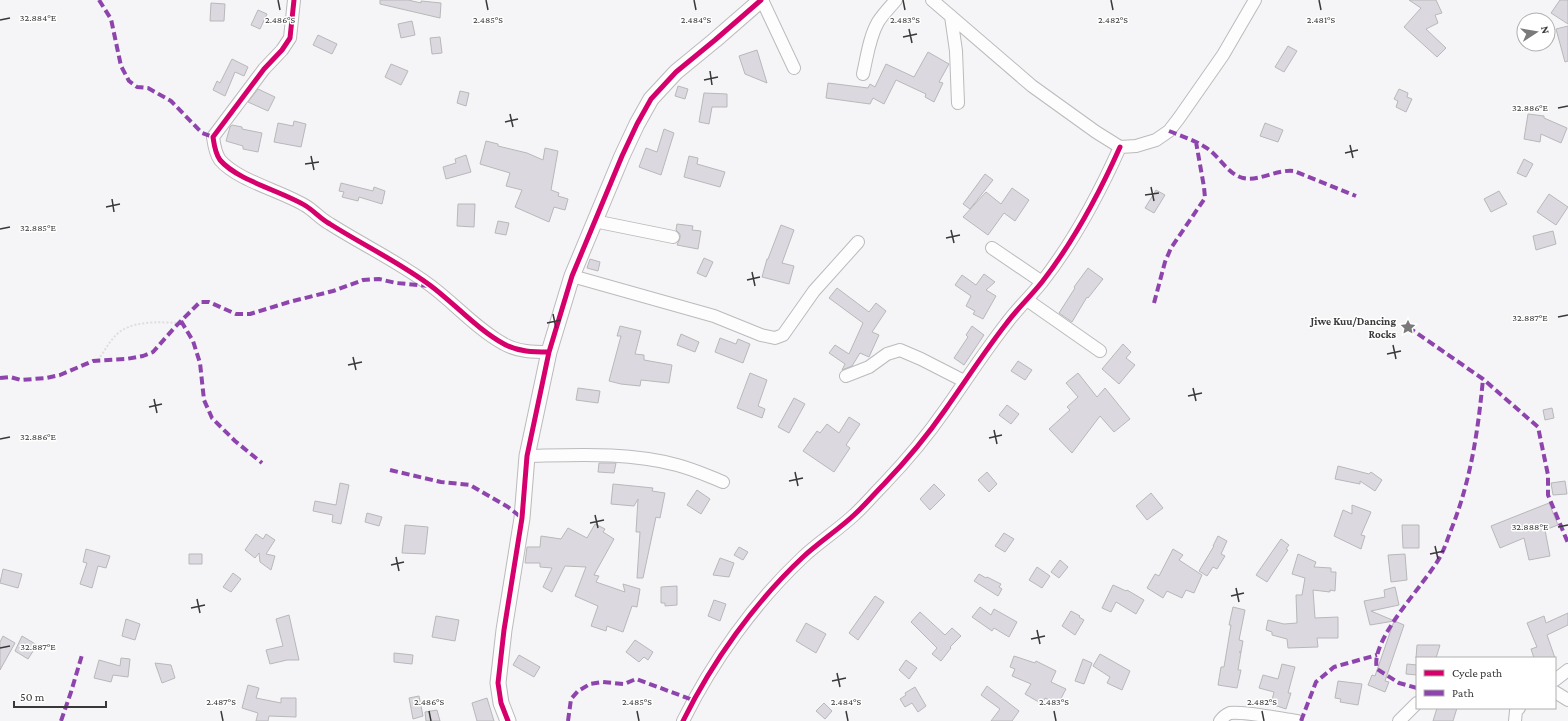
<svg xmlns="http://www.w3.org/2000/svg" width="1568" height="721" viewBox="0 0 1568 721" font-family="'Crimson Pro',serif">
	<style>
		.building { fill: #dcd8df; stroke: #b8b8b9 }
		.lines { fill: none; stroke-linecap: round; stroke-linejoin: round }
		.minor-casing { stroke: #bbbabc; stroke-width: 14 }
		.tertiary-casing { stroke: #bbbabc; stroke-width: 17 }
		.path { stroke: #dedede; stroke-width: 2; stroke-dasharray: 2 2; stroke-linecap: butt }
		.minor { stroke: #fefdfe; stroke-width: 12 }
		.tertiary { stroke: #fefdfe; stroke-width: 15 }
		.quiet { stroke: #8e44ad; stroke-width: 4; stroke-dasharray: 8 4; stroke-linecap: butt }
		.cycleway-casing { stroke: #fff; stroke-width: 8 }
		.cycleway { stroke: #d6006c; stroke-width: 5 }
		.ticks { fill: none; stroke: #383839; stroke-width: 1.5 }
		.labels { text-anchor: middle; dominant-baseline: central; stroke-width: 3; stroke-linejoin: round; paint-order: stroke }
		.poi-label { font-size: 11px; font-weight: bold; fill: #383839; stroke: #fff; text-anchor: end }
		.ticks-label { font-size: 10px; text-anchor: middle; fill: #383839; stroke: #fff; stroke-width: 3; stroke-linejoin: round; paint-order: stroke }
	</style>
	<rect width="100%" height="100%" fill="#f5f4f6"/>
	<!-- building -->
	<path class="building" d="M380,0H408L421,3V1L441,3L440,18L380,4Z
		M1409,0H1436L1442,13L1435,15L1438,23L1426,29L1446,48L1437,57L1404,27L1421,8Z
		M1560,0H1568V24L1551,13Z
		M211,3L225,4L224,21H210Z
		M258,10L267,14L260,29L251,25Z
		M412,21L415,35L401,38L398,24Z
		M1568,26V61L1565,62L1556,29Z
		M318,35L337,44L332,54L313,45Z
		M440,37L442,53L432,54L430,38Z
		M1288,46L1297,51L1284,72L1275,67Z
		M757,50L767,83L745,74L739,56Z
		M928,52L949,64L939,82L943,83L934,102L925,97L926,94L896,80L884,104L873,98L870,104L826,98L828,83L868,88L870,84L875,87L886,64L914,77Z
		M232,59L248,67L244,76L235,72L225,96L213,90L217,81L220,83Z
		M391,64L408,71L401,85L385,77Z
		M678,86L688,89L685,99L675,96Z
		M258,89L275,97L268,111L248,102Z
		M1399,89L1408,93L1407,97L1412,99L1406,112L1396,107L1398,101L1394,99Z
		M460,91L469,93L466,106L457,103Z
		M704,93L727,94V107H712L709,124L699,122Z
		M1528,114L1544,116V118L1567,128L1561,143L1541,134L1540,142L1524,139Z
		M294,121L306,124L301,147L274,142L278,123L293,126Z
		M1265,123L1283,130L1278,142L1260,136Z
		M232,125L242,127V129L262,133L258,152L243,149V146L226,141L230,127Z
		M664,129L674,133L661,175L639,167L646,148L657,152Z
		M486,141L498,144V146L527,153L543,160L545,148L558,151L551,190L559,193L558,196L568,199L565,210L554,207L549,222L515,207L522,190L506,186L510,173L480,164Z
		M466,155L471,172L446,179L443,167L456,163L455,159Z
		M689,156L698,158L697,164L725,172L720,187L684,177Z
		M1524,159L1533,164L1526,177L1517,173Z
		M985,174L993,180L970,209L963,204Z
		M341,183L373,191L374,187L385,191L382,204L359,197L358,201L342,197L344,192L339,191Z
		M1012,188L1029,200L1015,221L1004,213L988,235L963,217L986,192L1001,204Z
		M1156,190L1165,195L1154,213L1145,208Z
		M1499,191L1507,204L1491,212L1484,199Z
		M1549,194L1568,207L1556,225L1537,212Z
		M458,204H475L474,227L457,226Z
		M498,221L509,223L506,235L495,233Z
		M677,224L693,226L692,230L701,231L698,249L677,245L680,238V234L676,230Z
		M781,225L794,230L782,263L794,266L789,284L762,277L767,259H768Z
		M1553,231L1556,244L1536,250L1533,236Z
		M704,258L713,262L706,277L697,273Z
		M590,259L600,262L598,271L587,268Z
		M1088,268L1103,279L1088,298L1087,297L1072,322L1059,313L1075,288L1074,287Z
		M984,274L995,282L986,290L996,296L983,319L973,314L975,311L966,306L971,296L955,285L962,275L976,285Z
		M837,288L869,312L876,303L886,311L872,332L879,335L869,357L860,353L852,366L842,370L845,364L829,353L835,345L849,354L863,323L829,298Z
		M620,326L641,331L635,354L644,355V360L672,365L669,383L641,380L640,386L621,384L609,381L621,336H617Z
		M972,326L984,335L964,365L954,358L968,337L966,335Z
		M681,334L699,342L695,352L677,345Z
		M720,338L736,344L738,339L750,344L743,363L715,352Z
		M1123,344L1131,352L1126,358L1135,365L1119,384L1102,369Z
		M1018,361L1032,370L1025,380L1011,371Z
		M750,373L767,380L758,406L765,409L762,418L737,408Z
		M1078,373L1097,397L1105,388L1130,419L1114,432L1100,416L1072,453L1049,429L1070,410L1067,407L1078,397L1066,383Z
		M578,388L600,391L598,403L576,400Z
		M794,398L805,404L789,433L778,427Z
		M1007,405L1019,414L1011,424L999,415Z
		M1552,408L1554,418L1545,420L1543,410Z
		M849,417L860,424L846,445L850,448L834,472L803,451L817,431L820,433L827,424L839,433Z
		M599,463H616L614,473L598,472Z
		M1338,466L1369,474L1371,472L1382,480L1375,491L1360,481V484L1335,479Z
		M987,472L997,484L989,492L978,480Z
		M1565,481L1567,494L1553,495L1551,483Z
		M340,483L349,485L341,524L332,522L333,515L313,511L315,501L336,505Z
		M613,484L653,488L652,491L665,493L660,518L656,517L643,578H637L640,532H636L638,499L634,506L611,504Z
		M934,484L945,495L930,510L920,499Z
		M697,490L710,499L701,514L687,505Z
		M1151,493L1163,508L1147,520L1136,506Z
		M1549,503L1558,525L1545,530L1550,556L1529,560L1524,538L1500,548L1491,526Z
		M1352,505L1371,512L1361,535L1365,536L1361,549L1334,536L1343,510L1352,514Z
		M367,513L382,517L379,526L365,522Z
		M595,524L605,529L603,532L614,539L594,575L599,576L596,582L625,592L623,584L640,589L637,607L632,606L623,632L607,626L606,631L591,626L598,606L575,596L586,567L565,566L552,592L543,587L552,568L540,567V563H525L527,547H540L541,536L561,539L568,528L587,538Z
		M405,525L428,527L425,554L402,553Z
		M1402,525H1419V548H1403Z
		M1004,533L1014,539L1005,552L995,546Z
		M256,534L263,539L266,534L275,540L266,554L275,556L271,570L260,562L259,553L255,558L245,550Z
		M1218,536L1227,541L1221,554L1225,556L1217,569L1213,567L1207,576L1199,571L1214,546H1213Z
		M1281,539L1289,545L1286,549L1288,550L1267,582L1256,575Z
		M739,547L748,552L743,560L734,555Z
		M86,549L110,556L106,568L98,566L92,588L80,584L87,563L83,562Z
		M1173,549L1183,555L1179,560L1202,575L1194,593L1186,590L1182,598L1167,591L1163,598L1147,588L1155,574L1159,576Z
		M189,554H202V564H189Z
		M1298,554L1316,562L1314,567L1331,568V572H1336L1335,591L1330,590V592L1313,590L1315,618L1338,617V638H1317L1318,647L1288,648L1287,639L1272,635V632L1266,630L1268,620L1284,624L1297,623L1296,595H1302L1305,578L1292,574Z
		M1405,554L1407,580L1391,582L1388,555Z
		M720,558L734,563L729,577L713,575Z
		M1060,560L1068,567L1059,578L1051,572Z
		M1037,567L1050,576L1042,588L1029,580Z
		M3,569L22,574L18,588L0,583Z
		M233,573L241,579L231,592L223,587Z
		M979,574L986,578L987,577L1001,584L999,587L1002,589L998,596L974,581Z
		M1113,585L1126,591L1127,590L1144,600L1136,614L1116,602L1111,612L1102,608Z
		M677,586V605L665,606V603H661V587Z
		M1395,587L1399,605L1371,611L1404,625L1385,681L1389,682L1385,692L1368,685L1372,675L1375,676L1394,621L1370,625L1364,601L1385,597L1384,590Z
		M875,596L884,602L858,640L849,633Z
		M714,600L726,604L720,621L708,616Z
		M980,607L991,615L994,609L1017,622L1009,637L994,628L992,631L972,617Z
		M1233,607L1245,610L1239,640L1243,641L1241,652H1239H1241L1238,670H1241L1237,688L1218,685L1221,667H1224L1231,625H1229Z
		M1071,611L1080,616L1079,617L1084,620L1075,635L1062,626Z
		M920,612L945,635L952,628L961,636L950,647L951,648L941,661L932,654L937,648L911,622Z
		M1568,613V625L1547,635L1555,658H1534L1531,649L1537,647L1527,623L1544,616L1546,623Z
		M289,615L299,660H287L270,664L266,650L283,646L276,619Z
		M436,616L459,620L455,641L432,637Z
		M126,619L140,624L135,640L122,636Z
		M806,623L826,634L816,653L796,641Z
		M3,636L15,643L0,670V642Z
		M22,636L37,645L28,659L15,651Z
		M635,640L653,652L648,660L644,657L639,662L626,652Z
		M1417,645H1440L1436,658H1416Z
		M394,653L413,655L412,664L394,662Z
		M1100,654L1130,671L1122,690L1107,683L1110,677L1093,666Z
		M519,655L540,667L534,677L513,665Z
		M1014,656L1035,663L1036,661L1056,671L1051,682L1066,689L1058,704L1045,698L1042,704L1025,694L1031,684L1012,676L1015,669L1010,667Z
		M121,658L130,659L128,677L113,675L111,682L94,678L99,660L120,666Z
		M1083,659L1092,663L1084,684L1075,681Z
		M906,660L917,668L909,679L899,670Z
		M155,663L171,665L175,678L162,683Z
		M1282,664L1295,667L1288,693H1291L1286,709L1271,704L1274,692L1259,688L1263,675L1278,679Z
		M1407,664L1417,665V675L1406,674Z
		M1338,681L1362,684L1358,705L1340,702L1341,699L1335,698Z
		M248,685L259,688L256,698L281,703V698H296V717L269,716L268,721H256L258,713L242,708Z
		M987,686L1019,711L1012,721H991L1000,709L981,695Z
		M915,687L926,706L918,712L912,703L905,707L900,699L906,695L905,693Z
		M419,696L423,716L413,719L409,698Z
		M487,698L494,721H477L472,703Z
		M824,703L832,711L825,719L816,711Z
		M1437,708H1457L1453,721H1433Z
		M437,710L440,721H426L425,712Z"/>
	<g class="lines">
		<defs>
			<path id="minor" d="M294,0L290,38L282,50L264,69L213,137C214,144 215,153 220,160C238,181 282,191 306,206C314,211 321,219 330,224C363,245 399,262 431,286C455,304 478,330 504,344C518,352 534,352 549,352
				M762,0L794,68
				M932,0L1032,86L1096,132L1120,147L1136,146L1156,140L1169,131L1179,118L1223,55L1255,0
				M951,16L956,51L958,103
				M863,74C867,57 869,38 878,22C883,14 890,7 896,0
				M594,221L673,237
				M992,248L1042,282
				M572,276L714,316L761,335L775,338L783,335L814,291L858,242
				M1027,300L1100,351
				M846,376L869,367L887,354L900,350L921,359L964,381
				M527,456C578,455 628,452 677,465C693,469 708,476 723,482
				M1555,680L1568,670
				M1555,692L1568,700
				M683,721C712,662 755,602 803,557C819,542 838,530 854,515C865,505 874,494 884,484C906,461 927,436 945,410C965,382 984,352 1006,324C1017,309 1030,297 1042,282C1074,241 1099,194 1120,147
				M1220,721C1223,717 1225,715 1230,713C1244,711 1282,719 1297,721
				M1399,721L1417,703
				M1515,721L1516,711L1519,708"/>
			<path id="tertiary" d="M508,721L501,703L498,683L504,630L522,518L527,456L549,352L572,276L622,156L637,124L651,99L676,72L715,40L761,0"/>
		</defs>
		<!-- minor casing -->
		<use href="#minor" class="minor-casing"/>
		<!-- tertiary casing -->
		<use href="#tertiary" class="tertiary-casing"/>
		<!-- path -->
		<path class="path" d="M98,360C104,352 109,342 116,335C131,320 159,322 178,323"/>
		<!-- minor -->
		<use href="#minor" class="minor"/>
		<!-- tertiary -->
		<use href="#tertiary" class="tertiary"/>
		<!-- quiet -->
		<path class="quiet" d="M99,0L111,19L121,66L129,81L137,87L148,88L171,101L202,133L213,137
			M1169,131C1181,136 1194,140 1205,147C1219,155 1227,174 1243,178C1258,182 1277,169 1294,171L1356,196
			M1154,303L1165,262L1171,248L1205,198L1204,187L1196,142
			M181,321L193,341L200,363L204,400L212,418L235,441L262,463
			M1408,327L1483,379L1538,427L1548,475V495L1568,543
			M0,378L10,377L21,380L46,378L60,375L93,361L126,359L143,356L153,352L175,327L200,302H209L236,314H250L289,302L333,291L363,280L379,279L396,283L429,286
			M390,470L441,482L470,485L508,507L522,518
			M1417,688L1399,683L1377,669C1369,639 1427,583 1441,555C1445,547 1448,538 1451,530C1471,480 1478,431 1483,379
			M61,721L71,692L82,655
			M568,721L571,699L578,691L590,684L602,682L624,684L636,679L693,700
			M1301,721L1316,682L1334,667L1377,655"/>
		<defs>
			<path id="cycleway" d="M294,0L290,38L282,50L264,69L213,137C214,144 215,153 220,160C238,181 282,191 306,206C314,211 321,219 330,224C363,245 399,262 431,286C455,304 478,330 504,344C518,352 534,352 549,352
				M508,721L501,703L498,683L504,630L522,518L527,456L549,352L572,276L622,156L637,124L651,99L676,72L715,40L761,0
				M683,721C712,662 755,602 803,557C819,542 838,530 854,515C865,505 874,494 884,484C906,461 927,436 945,410C965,382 984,352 1006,324C1017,309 1030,297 1042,282C1074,241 1099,194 1120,147"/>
		</defs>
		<!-- cycleway casing -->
		<use href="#cycleway" class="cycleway-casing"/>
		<!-- cycleway -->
		<use href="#cycleway" class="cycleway"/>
	</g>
	<!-- ticks -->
	<path class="ticks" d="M278,0L280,10M486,0L488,10M694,0L696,10M903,0L905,10M1111,0L1113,10M1319,0L1321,10M0,20L10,18M909,29L912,43M903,37L917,34M710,71L712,85M704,80L718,77M1558,108L1568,106M510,114L513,127M505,122L518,119M1350,145L1353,158M1345,153L1358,150M311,156L314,170M305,164L319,162M1151,187L1154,201M1145,195L1159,193M112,199L114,212M106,207L120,204M0,229L10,227M951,230L954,243M946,238L960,235M752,272L755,286M747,280L760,277M553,314L556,328M1558,317L1568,315M547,323L561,320M1393,345L1396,359M1387,354L1401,351M353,357L356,370M348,365L362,362M1193,388L1196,401M1188,396L1202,393M154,399L157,413M149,407L162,404M994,430L997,444M989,438L1002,435M0,439L10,437M795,472L798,486M789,481L803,478M595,515L598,528M590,523L604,520M1558,527L1568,525M1435,546L1438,559M1430,554L1444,551M396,557L399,571M391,565L404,562M1236,588L1239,602M1231,596L1244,593M197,599L200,613M191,608L205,605M1037,630L1040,644M1031,639L1045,636M0,648L10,646M837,673L840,687M832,681L846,678M221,711L223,721M429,711L431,721M637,711L639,721M846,711L848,721M1054,711L1056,721M1262,711L1264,721"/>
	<!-- icons -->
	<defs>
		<symbol id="sight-bare" viewBox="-9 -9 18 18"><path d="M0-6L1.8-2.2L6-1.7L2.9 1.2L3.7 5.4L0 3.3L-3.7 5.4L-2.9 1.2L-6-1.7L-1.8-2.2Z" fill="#7a7a7b" stroke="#fff" stroke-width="2.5" paint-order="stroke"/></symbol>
	</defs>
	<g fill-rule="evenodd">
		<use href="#sight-bare" x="1397" y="316" width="22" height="22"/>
	</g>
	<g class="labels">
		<!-- poi labels -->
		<g class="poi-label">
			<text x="1396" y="321">Jiwe Kuu/Dancing<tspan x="1396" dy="13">Rocks</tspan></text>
		</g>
	</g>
	<g class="ticks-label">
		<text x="38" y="21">32.884°E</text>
		<text x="280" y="23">2.486°S</text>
		<text x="488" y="23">2.485°S</text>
		<text x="696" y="23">2.484°S</text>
		<text x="905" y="23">2.483°S</text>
		<text x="1113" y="23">2.482°S</text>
		<text x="1321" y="23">2.481°S</text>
		<text x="1530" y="111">32.886°E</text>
		<text x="38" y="231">32.885°E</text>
		<text x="1530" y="321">32.887°E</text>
		<text x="38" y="440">32.886°E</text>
		<text x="1530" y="530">32.888°E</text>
		<text x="38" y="650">32.887°E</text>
		<text x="221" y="705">2.487°S</text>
		<text x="429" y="705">2.486°S</text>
		<text x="637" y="705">2.485°S</text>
		<text x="846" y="705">2.484°S</text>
		<text x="1054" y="705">2.483°S</text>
		<text x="1262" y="705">2.482°S</text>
	</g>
	<!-- legend -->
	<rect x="1416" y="657" width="140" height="52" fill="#ffffff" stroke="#afafb0"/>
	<rect x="1424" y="670" width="20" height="6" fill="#d6006c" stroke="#afafb0"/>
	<text x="1452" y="677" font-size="12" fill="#383839">Cycle path</text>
	<rect x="1424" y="690" width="20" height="6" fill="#8e44ad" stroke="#afafb0"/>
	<text x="1452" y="697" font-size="12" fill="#383839">Path</text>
	<!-- north arrow -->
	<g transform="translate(1536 32) rotate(78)"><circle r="19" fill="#ffffff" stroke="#afafb0"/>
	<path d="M0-3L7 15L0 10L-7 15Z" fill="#7a7a7b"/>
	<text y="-6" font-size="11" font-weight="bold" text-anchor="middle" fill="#383839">N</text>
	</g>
	<!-- scale -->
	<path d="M14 701v6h92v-6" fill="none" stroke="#383839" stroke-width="2"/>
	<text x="20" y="701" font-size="12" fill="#383839" stroke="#ffffff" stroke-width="3" paint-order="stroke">50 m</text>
</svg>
